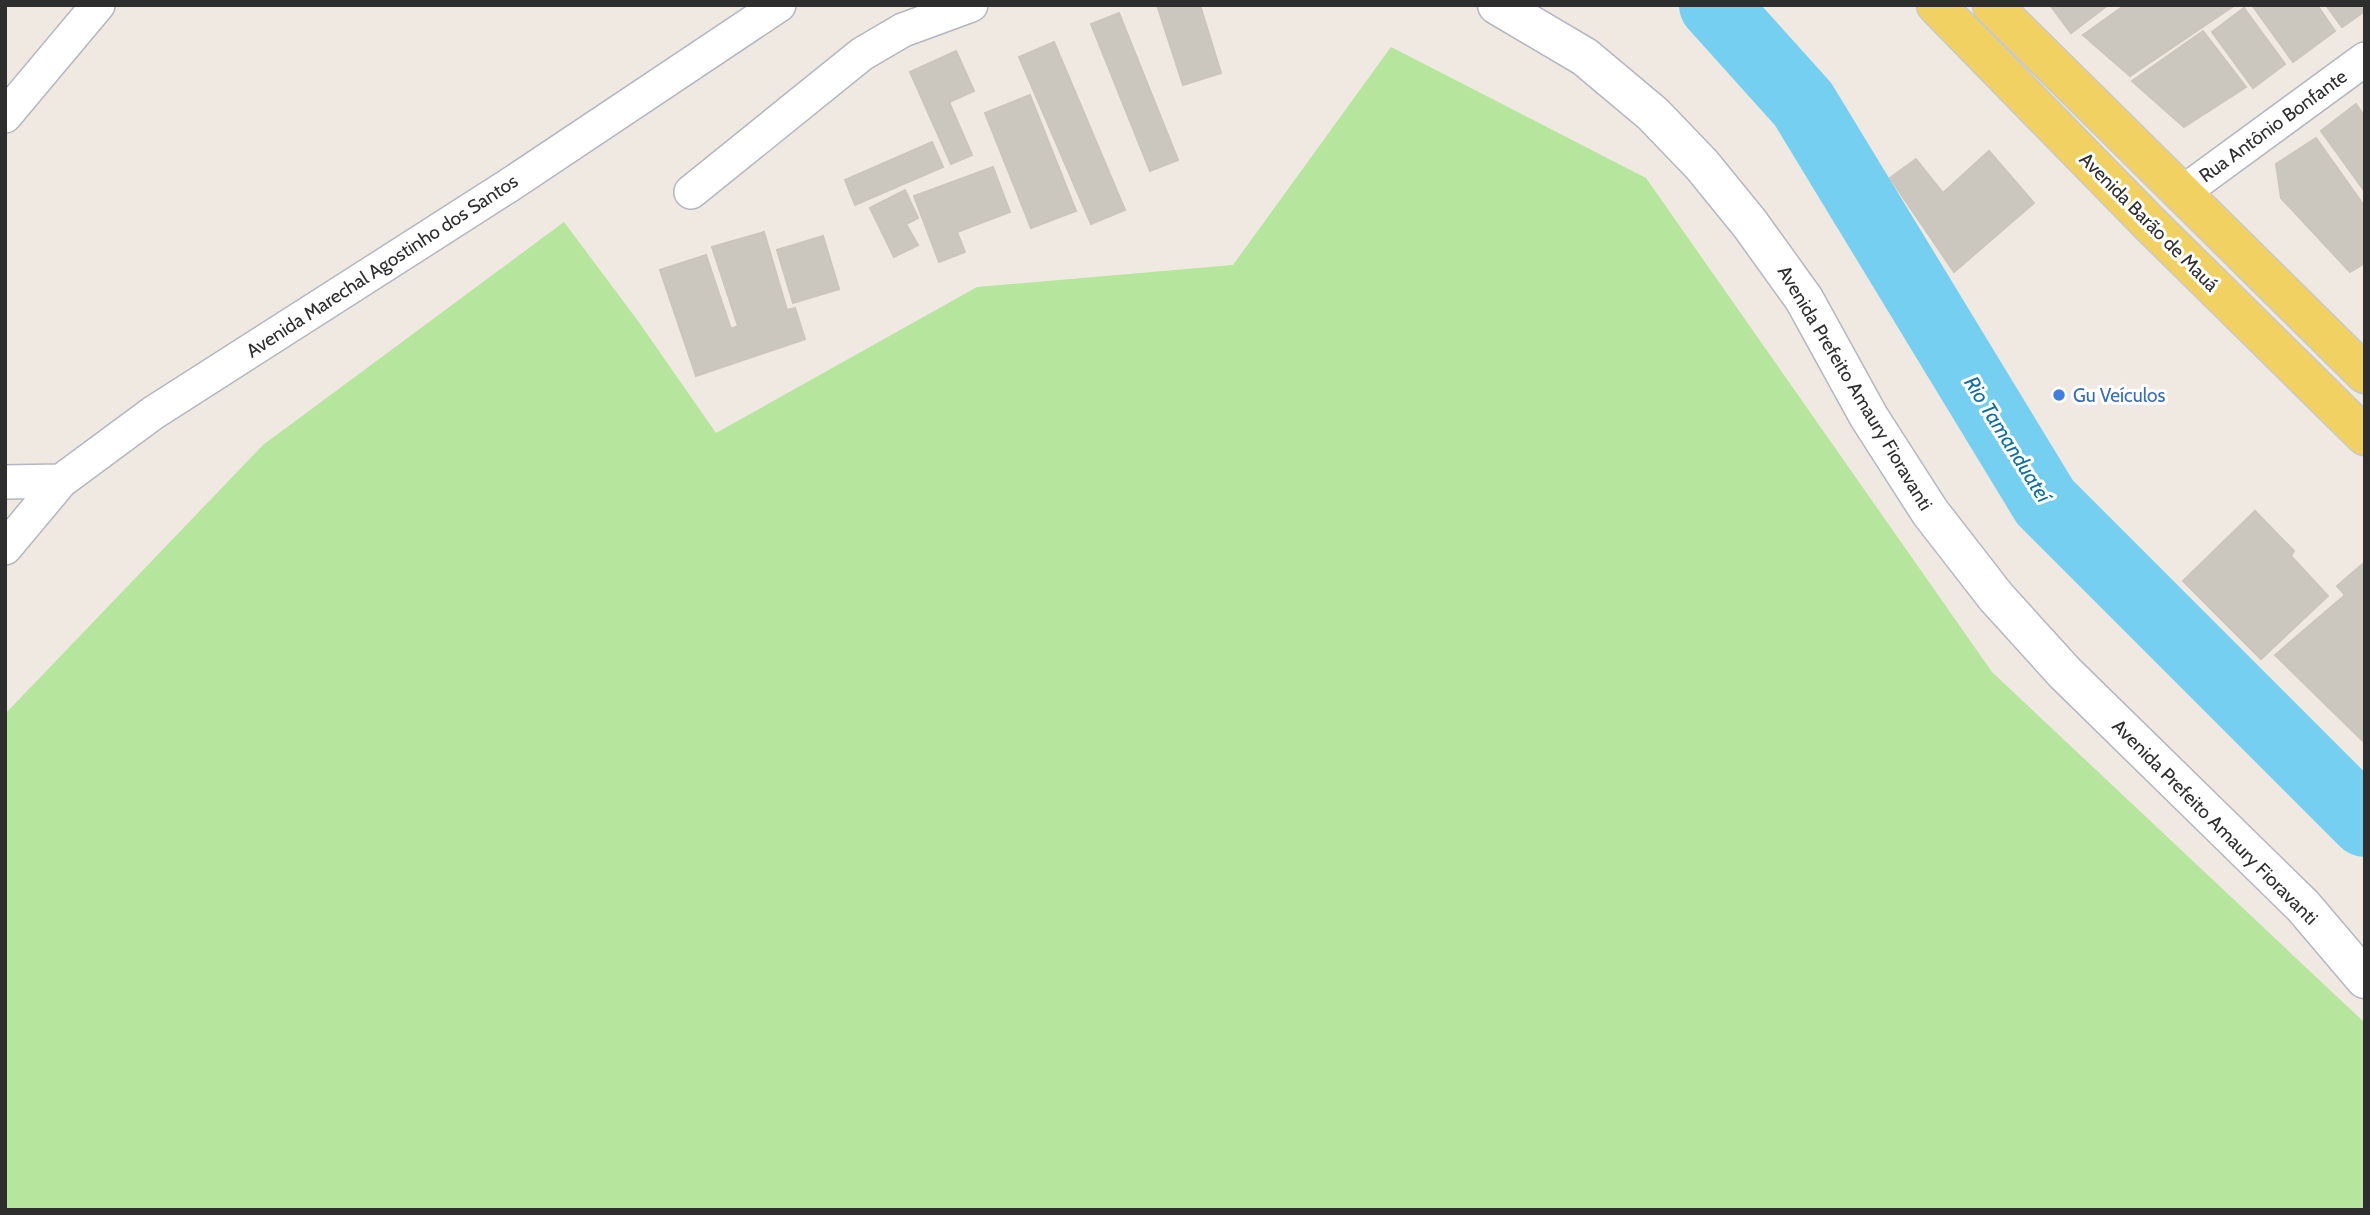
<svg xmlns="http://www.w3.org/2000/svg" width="2370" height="1215" viewBox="0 0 2370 1215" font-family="Cabin,sans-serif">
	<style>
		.green { fill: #b6e59e }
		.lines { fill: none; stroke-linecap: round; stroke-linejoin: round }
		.river { stroke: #75cff0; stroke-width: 70 }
		.building { fill: #cbc7bf; stroke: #cbc5ba; stroke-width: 2 }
		.minor-casing { stroke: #b4b7c1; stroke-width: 36 }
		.tertiary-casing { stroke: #b4b7c1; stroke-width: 41 }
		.primary-casing { stroke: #c9c9c9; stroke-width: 41 }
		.minor { stroke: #fff; stroke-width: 33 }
		.tertiary { stroke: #fff; stroke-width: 38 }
		.primary { stroke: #f2d163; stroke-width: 38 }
		.shop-dot { fill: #3f7fe0; stroke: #fff; stroke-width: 2.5 }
		.labels { text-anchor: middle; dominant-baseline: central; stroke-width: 6; stroke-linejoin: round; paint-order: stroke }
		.street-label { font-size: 19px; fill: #2e2e2e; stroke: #fff }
		.shop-label { font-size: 19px; fill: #366cbe; stroke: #fff; text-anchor: start }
		.water-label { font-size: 21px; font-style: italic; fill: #0d6fa3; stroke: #fff }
	</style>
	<rect width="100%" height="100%" fill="#efe9e1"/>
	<!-- green -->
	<path class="green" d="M1391,47L1646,178L1992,672L2365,1023V1210H5V714L263,445L564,222L638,321L716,433L977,287L1233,265Z"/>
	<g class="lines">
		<!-- river -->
		<path class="river" d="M1714,5L1803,104L2045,502L2365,822"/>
	</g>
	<!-- building -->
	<path class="building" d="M1157,5H1200L1221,73L1183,85Z
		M2050,5H2108L2071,33Z
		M2125,5H2235L2130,76L2083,35Z
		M2252,5H2317L2335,31L2293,62Z
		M2326,5H2365V11L2342,27Z
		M2244,8L2285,64L2253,88L2212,32Z
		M1119,13L1178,160L1150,171L1091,24Z
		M2203,31L2246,87L2184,127L2132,81Z
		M1054,42L1125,210L1091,224L1019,57Z
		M956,51L974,91L949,102L972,155L951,164L910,72Z
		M1030,95L1076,211L1031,228L985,113Z
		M2356,104L2365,117V192L2321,131Z
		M2316,138L2365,207V263L2350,272L2281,198L2276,164Z
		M932,142L943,167L855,205L845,180Z
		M1989,151L2034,203L1954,272L1890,178L1916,159L1943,193Z
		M993,167L1010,212L957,232L965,252L939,262L914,196Z
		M905,190L918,218L906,224L918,245L894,257L870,208Z
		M764,232L787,310L795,308L805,339L696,376L660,270L706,255L731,329L738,326L712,247Z
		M823,236L839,289L793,303L777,250Z
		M2255,511L2294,551L2291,556L2328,596L2261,659L2183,581Z
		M2365,562V743L2275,655L2345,595L2337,586Z"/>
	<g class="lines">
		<defs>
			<path id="minor" d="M5,116L98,5
				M691,192L862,54L903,30L971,5
				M2182,193L2365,59
				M5,482L61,481
				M5,548L61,481L153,413L508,186L779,5"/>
			<path id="tertiary" d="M1497,5L1585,57L1653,114L1702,165L1750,224L1804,299L1869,417L1930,512L1996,597L2065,673L2303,906L2365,979"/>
			<path id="primary" d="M1936,5L2149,223L2365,436
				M1992,5L2365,374"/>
		</defs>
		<!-- minor casing -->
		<use href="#minor" class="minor-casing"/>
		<!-- tertiary casing -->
		<use href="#tertiary" class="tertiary-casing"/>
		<!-- primary casing -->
		<use href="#primary" class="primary-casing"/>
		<!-- minor -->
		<use href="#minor" class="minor"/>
		<!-- tertiary -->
		<use href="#tertiary" class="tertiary"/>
		<!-- primary -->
		<use href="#primary" class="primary"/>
	</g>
	<!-- markers -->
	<circle class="shop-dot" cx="2059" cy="395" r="7"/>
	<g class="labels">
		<!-- street labels -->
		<g class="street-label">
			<text transform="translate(2273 126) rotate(-36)">Rua Antônio Bonfante</text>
			<text transform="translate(2149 222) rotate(45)">Avenida Barão de Mauá</text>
			<text transform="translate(382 266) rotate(-33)">Avenida Marechal Agostinho dos Santos</text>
			<text transform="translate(1855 388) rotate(59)">Avenida Prefeito Amaury Fioravanti</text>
			<text transform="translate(2215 822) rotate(45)">Avenida Prefeito Amaury Fioravanti</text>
		</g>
		<!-- shop labels -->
		<g class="shop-label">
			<text x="2073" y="395">Gu Veículos</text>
		</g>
		<!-- water labels -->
		<g class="water-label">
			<text transform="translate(2008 439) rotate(58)">Rio Tamanduateí</text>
		</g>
	</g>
	<!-- border -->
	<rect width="2370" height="1215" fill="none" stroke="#2e2e2e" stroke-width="14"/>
</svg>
